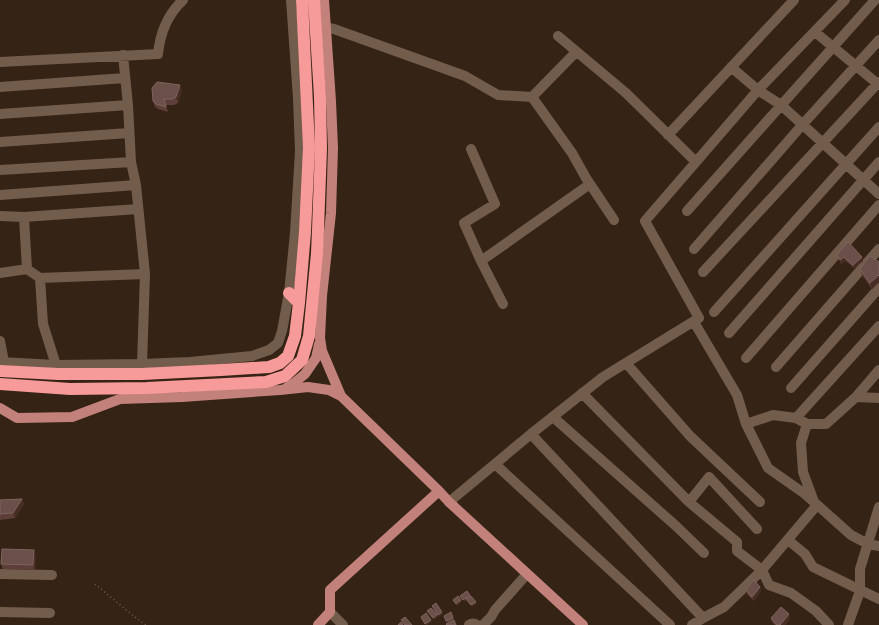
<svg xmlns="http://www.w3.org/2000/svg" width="879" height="625" viewBox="0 0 879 625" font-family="'Times New Roman',serif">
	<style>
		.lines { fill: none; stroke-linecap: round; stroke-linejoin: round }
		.path { stroke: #6e5e52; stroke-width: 1.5; stroke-dasharray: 1 3; stroke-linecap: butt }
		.minor { stroke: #725d4d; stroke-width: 10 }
		.major { stroke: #c2827b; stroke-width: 10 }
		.highway { stroke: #f79a9a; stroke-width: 12 }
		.wall { fill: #5d3e39 }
		.shaded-wall { fill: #472d24 }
		.building { fill: #6b4f49; stroke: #7e645e }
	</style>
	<rect width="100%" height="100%" fill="#352315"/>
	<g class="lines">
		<!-- path -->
		<path class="path" d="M95,584L136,618L146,625"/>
		<!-- minor -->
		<path class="minor" d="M326,27L334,29L465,76L498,95L532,97
			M815,32L879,85
			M558,36L626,93L696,162
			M576,52L532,97L572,153L586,178L614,220
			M123,55L128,105L131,162L136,185L145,274
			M0,62L158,54C160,33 168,14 183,0
			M731,67L758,90L845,0
			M0,87L125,78
			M0,114L128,105
			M668,135L794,0
			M0,142L129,133
			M471,149L495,204L464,223L481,261
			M0,170L131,162
			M0,195L136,185
			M687,211L875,0
			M0,216L24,217
			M694,249L803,124L879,40
			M27,269L24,217L138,209
			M703,272L879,82
			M0,273L27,269L40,278
			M503,304L481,261L590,184
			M714,312L879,127
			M694,322L737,395L746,424L768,468L805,494L851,535L868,544L879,546
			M729,333L879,162
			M0,341L4,362
			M746,358L879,205
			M0,362L56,365L142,364L190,362L252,356L269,350L278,343L282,331L289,293L295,233L300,151L298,98L291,0
			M626,363L690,436L760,502
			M56,365L43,324L40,278L145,274L142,364
			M776,367L879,249
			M791,388L879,288
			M582,393L689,502
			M856,397L879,370
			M553,417L676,526L704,553
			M796,418L879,326
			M746,424L773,415L796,418L807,424H826L856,397L879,398
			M807,424L801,443L803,472L814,502
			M531,434L703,618
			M495,464L670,625
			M449,502L531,434L603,377L699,318L645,221L758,90L781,105L879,194
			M817,505L762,570L769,585L791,593L816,611L829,625
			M788,540L805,554L813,567L879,599
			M0,574L52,575
			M0,612L50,613
			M330,612L343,625
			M469,625C472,623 474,623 477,625
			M483,625L491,617L495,610L527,574
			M692,625L703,618L724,607L762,570L737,551V542L689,502L709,477L757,529
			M848,625L860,591V569L879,507"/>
		<!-- major -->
		<path class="major" d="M324,0L331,101L333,148L331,213L322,296L320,338L322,351L341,396
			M286,388L294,383L305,374L316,358L319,344
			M0,408L17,418L72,417L120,399L182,397L280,390L308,387L329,390L341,396L439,491L449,502L583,625
			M318,625L330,612V590L439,491"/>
		<!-- highway -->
		<path class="highway" d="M289,293L299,303
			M0,371L58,374H142L221,370L269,367L280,363L288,356L295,336L299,303L305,232L309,147L302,0
			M0,384L70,389L147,388L266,382L285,376L302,360L309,336L317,253L318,230L321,148L320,97L314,0"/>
	</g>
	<!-- wall -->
	<path class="wall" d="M182,90L178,103L174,105H166L168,112L158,109L155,107L153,101Z
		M837,255L862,257L863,261L854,268L846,261L841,264Z
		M879,262V282L872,289L862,275L860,269Z
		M22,499L24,504L15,518L0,520V500Z
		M36,556L35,570L3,569L1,564Z
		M760,587L761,591L754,601L747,594L746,590Z
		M451,612L454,620L447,623L444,616Z
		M771,618H790L785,625H775L772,622Z"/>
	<!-- shaded-wall -->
	<path class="shaded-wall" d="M180,85L182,90L178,103L176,97Z
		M844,257L846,261L841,264L840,260Z
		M862,257L863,261L854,268L853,265Z
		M879,275V282L872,289L870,283Z
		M22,499L24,504L15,518L13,513Z
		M34,550L36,556L35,570L33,565Z
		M760,587L761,591L754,601L752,597Z
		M470,595L471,597L464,602L463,600Z
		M461,600L462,602L457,606L456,604Z
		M476,602V604L472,607L471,605Z
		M442,612L443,614L439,617L438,615Z
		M789,614L790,618L785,625H780Z
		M437,615L438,617L434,620L433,618Z
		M431,620L432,622L427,625H426L425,624Z"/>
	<!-- building -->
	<path class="building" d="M157,82L180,85L176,97L172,99H164L166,107L156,104L153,101L152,88Z
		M848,242L862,257L853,265L844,257L840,260L837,255Z
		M870,256L879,262V275L870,283L860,269Z
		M22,499L13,513L0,514V500Z
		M2,549L34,550L33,565L1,564Z
		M754,580L760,587L752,597L746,590Z
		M467,591L470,595L463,600L460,596Z
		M458,596L461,600L456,604L453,600Z
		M471,596L476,602L471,605L466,599Z
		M436,603L442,612L438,615L432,606Z
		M781,607L789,614L780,625H777L771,618Z
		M431,608L437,615L433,618L427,611Z
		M451,612L453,618L446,621L444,616Z
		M426,613L431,620L425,624L421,617Z
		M405,617L412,625H405L401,620Z
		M454,620L456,625H447L446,624Z
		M401,622L403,625H398Z"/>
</svg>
